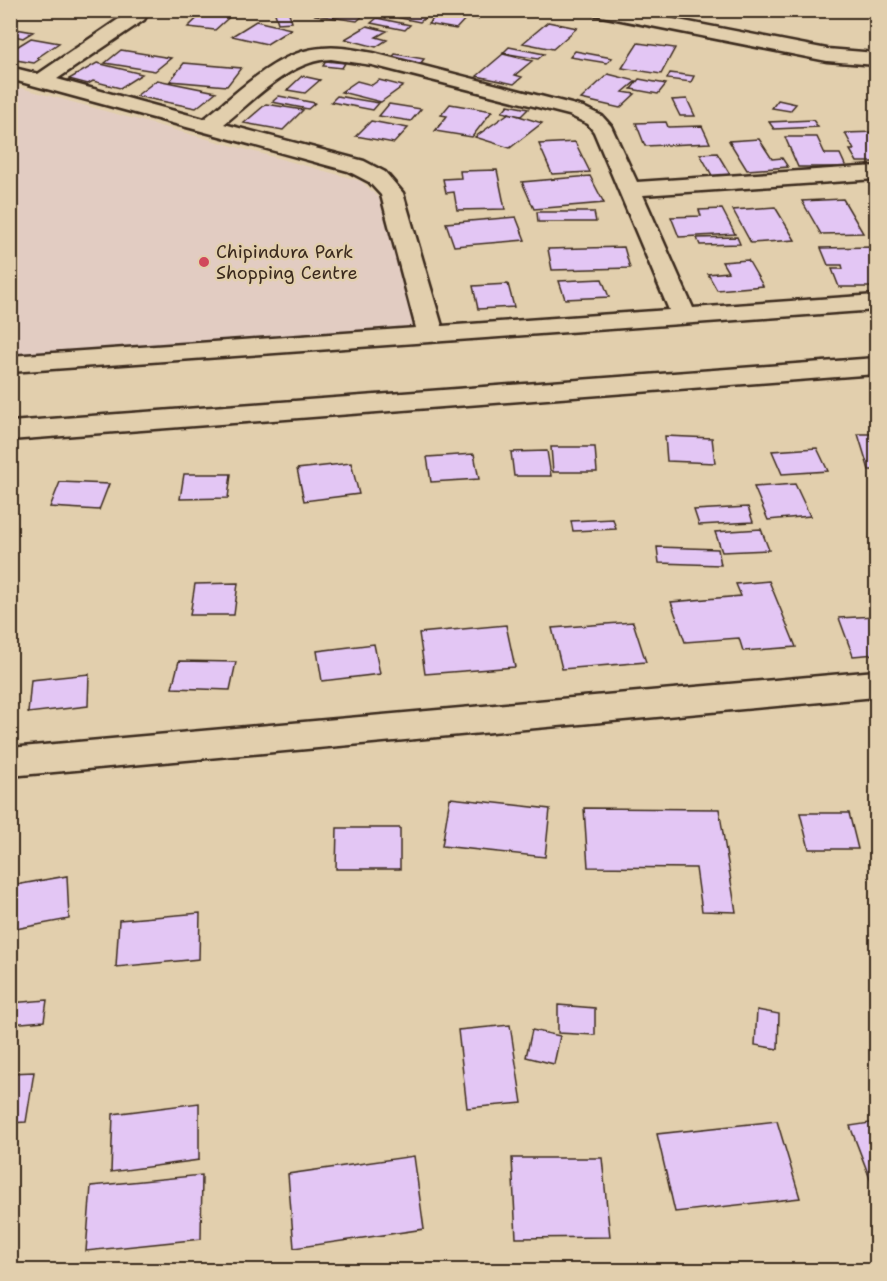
<svg xmlns="http://www.w3.org/2000/svg" width="887" height="1281" viewBox="0 0 887 1281" font-family="'Shantell Sans',sans-serif">
	<style>
		.built { fill: #e2ccc2 }
		.building { fill: #e3c6f4; stroke: #3b2a1e; stroke-width: 1.5 }
		.lines { fill: none; stroke-linecap: round; stroke-linejoin: round }
		.minor-casing { stroke: #3b2a1e; stroke-width: 5 }
		.minor { fill: #e2cfad; fill-rule: evenodd }
		.poi-dot { fill: #d1495b; stroke: #e2cfad; stroke-width: 2 }
		.labels { text-anchor: middle; dominant-baseline: central; stroke-width: 5; stroke-linejoin: round; paint-order: stroke }
		.far-poi-label { font-size: 18px; fill: #3b2a1e; stroke: #e2cfad; text-anchor: start }
	</style>
	<rect width="100%" height="100%" fill="#e2cfad"/>
	<filter id="ink" filterUnits="userSpaceOnUse"><feTurbulence type="fractalNoise" baseFrequency=".0167" numOctaves="2"/><feDisplacementMap in="SourceGraphic" scale="12" xChannelSelector="R" yChannelSelector="G"/><feConvolveMatrix kernelMatrix="1 2 1 2 8 2 1 2 1" color-interpolation-filters="sRGB"/></filter>
	<g filter="url(#ink)">
		<!-- built -->
		<path class="built" d="M10,85L361,181L379,198L415,326L11,354Z"/>
		<!-- building -->
		<path class="building" d="M206,10H237L215,30L188,27Z
			M274,10H288L292,22L278,23Z
			M320,10H341L365,14L357,21L315,15Z
			M392,10H434L420,22L386,15Z
			M442,10H482L485,11L478,19L467,17L456,29L428,24Z
			M377,18L410,25L405,30L371,23Z
			M256,21L291,29L267,44L232,36Z
			M548,22L577,28L553,49L523,43Z
			M367,26L387,31L376,37L387,40L376,47L345,39Z
			M10,28L33,32L23,38L10,35Z
			M31,38L59,43L37,58L40,59L34,63L10,59V51Z
			M638,43L675,48L661,74L622,68Z
			M509,47L544,54L538,59L503,53Z
			M121,50L171,58L155,71L105,63Z
			M575,51L612,58L607,63L570,57Z
			M395,54L424,59L420,64L390,60Z
			M503,54L532,61L515,75L522,77L514,84L477,76Z
			M326,61L345,63L342,68L323,66Z
			M97,63L142,74L120,88L93,81L88,84L69,79Z
			M184,63L241,68L227,86L170,81Z
			M670,73L694,76L691,82L667,79Z
			M608,74L636,81L623,92L635,94L620,108L581,99Z
			M302,76L320,80L305,93L287,90Z
			M639,79L666,84L658,94L631,89Z
			M157,80L216,92L196,108L136,96Z
			M379,80L403,86L381,102L341,92L357,81L372,85Z
			M279,96L315,103L308,109L272,102Z
			M337,96L379,103L373,110L331,102Z
			M687,99L695,116H680L672,100Z
			M778,100L796,104L790,111L772,108Z
			M266,104L303,110L283,130L244,123Z
			M389,104L421,109L411,121L379,116Z
			M450,104L492,111L472,137L435,131L447,116L441,115Z
			M508,105L528,109L521,116L502,112Z
			M509,113L542,123L510,148L475,137Z
			M813,120L818,127L774,129L769,122Z
			M371,121L408,128L394,143L356,136Z
			M666,122L668,127L702,126L710,143L645,146L636,123Z
			M876,132V162H857L850,150H854L845,133Z
			M785,137H817L825,154H840L846,167H798Z
			M759,139L772,159L782,158L788,167L747,170L729,141Z
			M575,142L590,172L552,174L539,144Z
			M717,153L731,176L713,177L700,154Z
			M497,170L505,209L457,210L454,192L446,193L443,179L461,178L460,171Z
			M590,176L604,203L534,209L522,182Z
			M843,199L863,233L821,234L802,201Z
			M775,207L795,240L751,243L733,210Z
			M722,209L735,234L679,237L671,217L701,216L699,210Z
			M537,212H594L596,222H538Z
			M516,217L525,240L454,246L446,223Z
			M737,237L740,244L700,245L697,238Z
			M624,247L630,268L552,270L548,249Z
			M874,247L876,252V287H839L832,269H843L842,265H828L821,248Z
			M748,260L763,286L717,290L708,274L728,272L722,262Z
			M602,279L609,297L565,299L559,281Z
			M508,284L514,307L478,309L473,286Z
			M858,434H876V470H869Z
			M665,436L712,438L715,463L667,461Z
			M551,447H595L597,472H553Z
			M817,448L828,471L782,474L772,451Z
			M547,451L551,476H514L511,452Z
			M474,454L479,479L431,482L427,457Z
			M351,463L359,494L304,501L297,469Z
			M184,474H231L228,498L180,499Z
			M60,482L109,484L99,510L50,507Z
			M795,484L810,516L768,520L754,487Z
			M748,507L753,522L699,525L694,510Z
			M613,519L616,529L573,531L571,521Z
			M761,529L769,550L722,552L715,532Z
			M657,547L718,549L721,565L659,563Z
			M769,581L796,647L743,651L739,638L685,642L671,602L741,596L736,584Z
			M238,583L234,615H190L195,584Z
			M876,616V654L853,656L839,618Z
			M633,622L646,662L562,669L552,628Z
			M506,625L515,667L425,674L419,633Z
			M374,644L380,674L322,681L317,651Z
			M179,661L236,662L230,690L172,688Z
			M89,674L88,706L28,713L31,680Z
			M450,798L550,809L545,857L442,846Z
			M584,808L719,809L736,912L702,911L696,868L588,867Z
			M800,813H849L858,849H809Z
			M337,828H400V869H336Z
			M67,876L69,919L10,930V886Z
			M200,913L199,959L116,967L119,920Z
			M47,1000L44,1021L10,1024V1003Z
			M558,1005L595,1008V1035L558,1033Z
			M757,1010L779,1014L778,1049L755,1045Z
			M510,1025L522,1103L467,1108L458,1030Z
			M532,1030L560,1036L554,1064L526,1057Z
			M34,1072L26,1122L10,1123V1073Z
			M199,1103V1160L111,1172L113,1114Z
			M777,1121L800,1198L675,1212L657,1134Z
			M876,1122V1189H874L850,1126Z
			M414,1156L424,1229L294,1248L288,1174Z
			M512,1158H602L610,1237L516,1238Z
			M202,1175L201,1239L86,1251L91,1186Z"/>
		<g class="lines">
			<defs>
				<path id="minor" d="M132,10H150L144,20L57,79L204,119C239,92 276,51 322,48C339,46 356,50 373,53L583,107L602,116L611,126L637,182L876,166V179L643,195L693,308L876,295V310L10,372V356L416,328L381,195L369,182L348,171L10,79V67L38,74ZM331,59L372,65L569,115L588,124L594,132L669,310L442,326L403,193L385,172L364,161L224,124C254,100 290,60 331,59Z
					M587,10H627L827,49L876,53V65L827,61L596,15Z
					M876,358V374L10,440V422Z
					M876,671V697L10,776V748Z"/>
			</defs>
			<!-- minor casing -->
			<use href="#minor" class="minor-casing"/>
			<!-- minor -->
			<use href="#minor" class="minor"/>
		</g>
	</g>
	<!-- markers -->
	<circle class="poi-dot" cx="204" cy="262" r="6"/>
	<g class="labels">
		<!-- far-poi labels -->
		<g class="far-poi-label">
			<text x="216" y="252">Chipindura Park<tspan x="216" dy="21">Shopping Centre</tspan></text>
		</g>
	</g>
	<!-- margin -->
	<rect width="887" height="1281" fill="none" stroke="#e2cfad" stroke-width="36"/>
	<rect x="18" y="18" width="851" height="1245" fill="none" stroke="#3b2a1e" stroke-width="2" filter="url(#ink)"/>
</svg>
